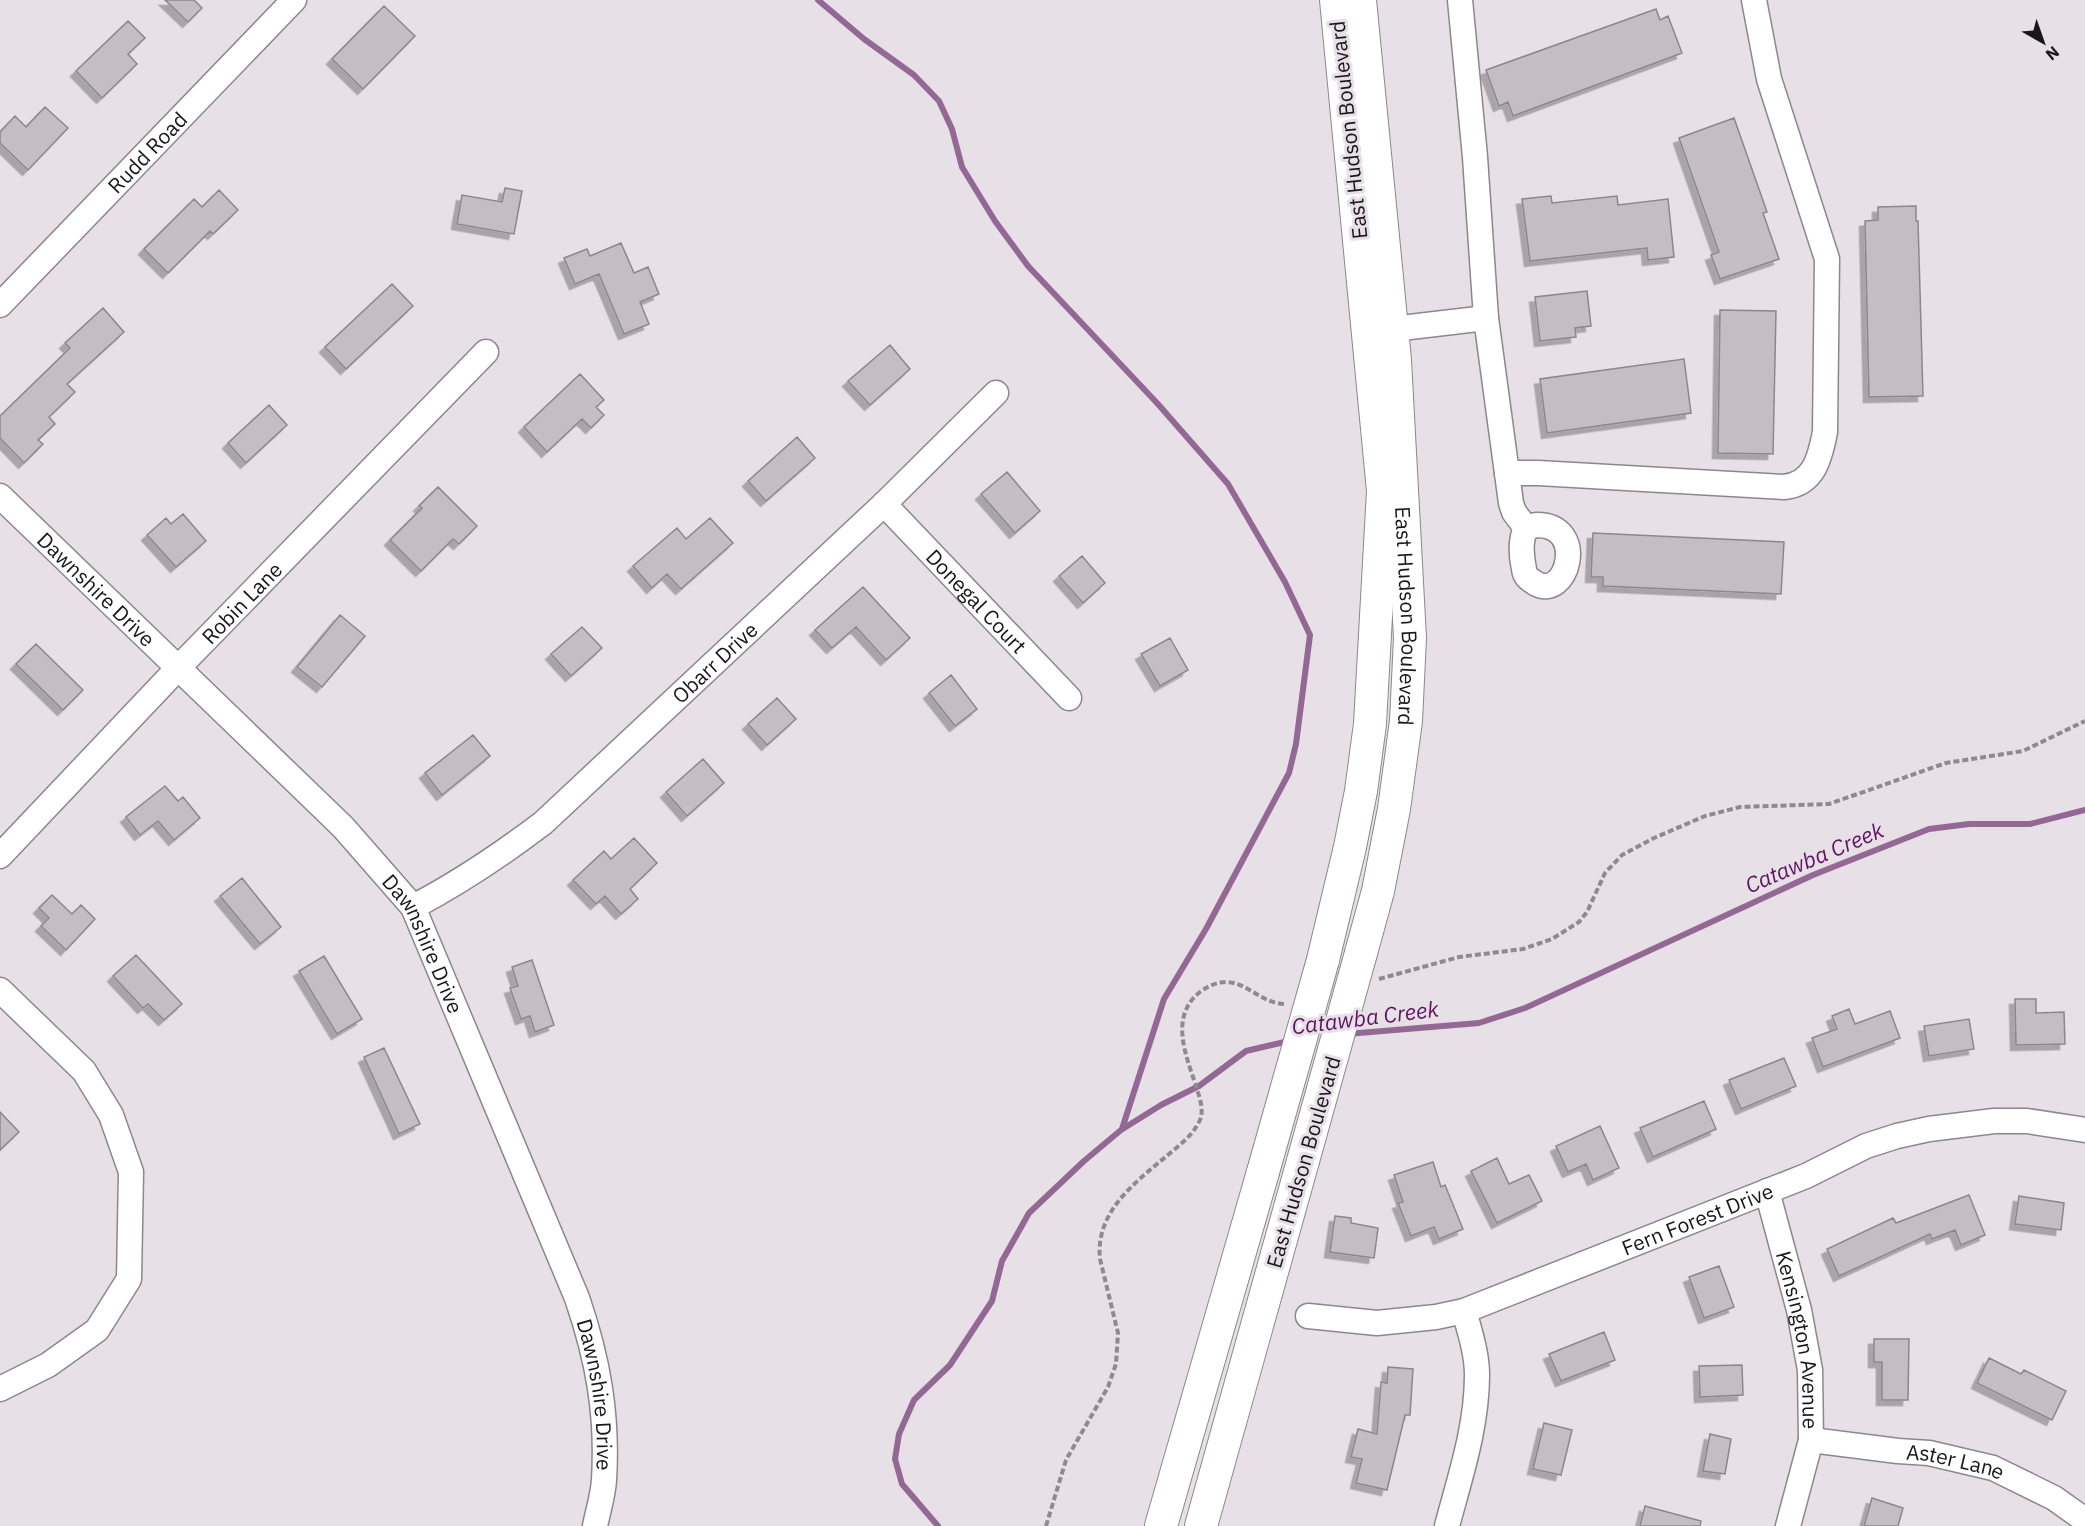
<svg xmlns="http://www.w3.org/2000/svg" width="2085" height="1526" viewBox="0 0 2085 1526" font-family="'IBM Plex Sans',sans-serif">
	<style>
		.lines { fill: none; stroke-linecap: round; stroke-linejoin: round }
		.stream { stroke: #946894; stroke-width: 6 }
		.building { fill: #c4bdc3; stroke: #8d878d; stroke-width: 1.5; filter: url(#shadow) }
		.minor-casing { stroke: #8d878d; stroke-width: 27 }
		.major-casing { stroke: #8d878d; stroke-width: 34 }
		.path { stroke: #8e8a8e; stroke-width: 4; stroke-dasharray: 6 3; stroke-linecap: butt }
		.minor { stroke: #fff; stroke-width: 24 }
		.major { stroke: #fff; stroke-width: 32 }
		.major-bridge-casing { stroke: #8d878d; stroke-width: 34; stroke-linecap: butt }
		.major-bridge { stroke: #fff; stroke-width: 32 }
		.labels { text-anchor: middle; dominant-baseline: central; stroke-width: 6; stroke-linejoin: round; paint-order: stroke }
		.street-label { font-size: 21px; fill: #191719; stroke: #e7e0e7 }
		.water-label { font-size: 22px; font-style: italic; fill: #5e1262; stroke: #e7e0e7 }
	</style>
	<defs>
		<filter id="shadow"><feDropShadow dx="-5.5" dy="5.5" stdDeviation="0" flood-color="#0004"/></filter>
	</defs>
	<rect width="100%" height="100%" fill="#e7e0e7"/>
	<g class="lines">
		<!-- stream -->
		<path class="stream" d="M818,0L864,39L914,75L939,101L952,129L962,167L995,221L1028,266L1157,403L1228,484L1285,582L1310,635L1296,744L1289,773L1206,929L1164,999L1122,1129
			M1347,1034L1479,1023L1525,1008L1813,875L1929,829L1969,824H2030L2085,810
			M938,1526L902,1484L895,1459L899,1434L914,1400L950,1365L992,1301L1002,1261L1029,1213L1084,1161L1121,1130L1161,1105L1199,1086L1246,1051L1289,1041"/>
	</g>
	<!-- building -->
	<path class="building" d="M165,0H194L202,8L188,22Z
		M384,6L415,36L363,89L332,59Z
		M1656,9L1660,20L1668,16L1682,53L1513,116L1508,102L1499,106L1486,70Z
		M128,21L145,38L128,54L137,64L102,98L76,71Z
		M45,107L68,128L28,170L0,143V132L15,116L26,127Z
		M1734,118L1767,212L1763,213L1779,259L1720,279L1711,255L1719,252L1679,138Z
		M505,188L522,191L514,234L457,224L462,195L502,202Z
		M219,190L238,210L213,234L210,231L168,273L144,249L194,199L202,207Z
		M1551,196L1552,203L1617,196L1618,205L1668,199L1674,257L1648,260L1647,248L1530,261L1522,199Z
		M1916,206V221H1918L1923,396L1869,397L1865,221L1878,220V207Z
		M621,243L634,273L648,267L659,294L640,302L649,324L624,334L599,274L575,284L564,258L587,249L590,256Z
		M392,284L413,306L346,369L325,347Z
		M1587,291L1591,326L1575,328L1576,337L1540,341L1535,297Z
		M103,308L124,332L67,384L75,392L49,417L55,424L38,440L43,444L24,463L0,438V416L70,348L65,343Z
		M1720,310L1776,311L1773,454L1718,453Z
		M890,345L910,369L870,405L848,381Z
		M1684,359L1691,413L1547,433L1540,379Z
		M580,374L604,400L596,407L604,415L591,428L582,419L547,452L524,427Z
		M269,405L287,425L246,463L228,443Z
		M797,437L815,458L766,501L748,481Z
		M1007,472L1040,511L1015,533L981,494Z
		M438,487L477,526L459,544L453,539L421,571L390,540L422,508L419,506Z
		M183,514L206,541L176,567L147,535L166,518L171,524Z
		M710,518L733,543L681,589L667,574L652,588L633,566L677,528L686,539Z
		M1593,533L1784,542L1781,594L1603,586V577H1591Z
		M1082,556L1105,583L1083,603L1059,576Z
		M863,587L910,638L886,660L856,627L832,648L815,630Z
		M340,615L365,636L322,687L297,667Z
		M582,627L602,648L571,676L551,654Z
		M1170,638L1188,670L1160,686L1141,654Z
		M36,644L83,690L63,710L16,664Z
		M951,675L977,709L955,726L929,693Z
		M777,698L796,719L767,745L748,724Z
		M473,735L490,756L442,795L425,773Z
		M703,759L724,783L687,816L666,792Z
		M165,786L178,801L183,797L200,818L174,840L158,821L140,835L126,817Z
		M634,838L657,863L630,889L638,899L621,914L605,896L596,904L573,880L604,851L611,859Z
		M242,878L281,927L260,944L220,896Z
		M52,895L72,914L81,905L95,919L66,950L41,926L49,918L39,908Z
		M136,955L182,1004L164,1020L148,1004L143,1008L113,976Z
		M324,956L362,1019L337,1034L299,971Z
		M532,960L554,1025L535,1032L530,1016L521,1019L510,988L518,986L512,967Z
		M2015,999H2036V1013L2064,1012L2065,1044L2016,1045Z
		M1849,1009L1855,1024L1890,1011L1900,1038L1823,1067L1812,1038L1837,1029L1832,1016Z
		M1969,1019L1974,1049L1929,1056L1924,1026Z
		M384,1048L420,1124L399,1134L364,1057Z
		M1784,1058L1796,1086L1741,1109L1729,1080Z
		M1704,1101L1716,1129L1653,1157L1640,1128Z
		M0,1112L19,1132L0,1150Z
		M1600,1126L1619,1168L1593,1180L1586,1164L1568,1172L1556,1146Z
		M1497,1158L1509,1184L1529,1175L1542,1201L1497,1223L1471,1171Z
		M1433,1162L1441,1187L1445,1185L1463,1229L1439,1239L1434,1227L1411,1236L1398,1203L1403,1202L1394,1175Z
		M1969,1195L1985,1235L1961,1245L1955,1230L1932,1239L1930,1234L1839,1276L1827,1249L1893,1218L1896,1223Z
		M2019,1196L2064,1203L2061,1230L2015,1224Z
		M1335,1216L1351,1218V1223L1378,1228L1374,1258L1330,1252Z
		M1719,1266L1734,1307L1704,1318L1689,1277Z
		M1604,1332L1615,1360L1561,1381L1549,1354Z
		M1874,1339H1909L1908,1400H1882V1362H1874Z
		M1989,1358L2021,1374L2024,1370L2066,1391L2052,1420L1977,1383Z
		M1742,1365L1743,1395L1700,1397L1699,1366Z
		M1388,1367L1413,1369L1410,1415H1405L1387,1490L1356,1483L1362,1459L1351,1457L1358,1429L1377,1434L1381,1382L1387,1383Z
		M1544,1423L1572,1430L1561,1475L1533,1469Z
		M1710,1434L1731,1439L1725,1474L1703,1471Z
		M1872,1498L1903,1508L1898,1526H1864Z
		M1645,1506L1701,1521L1700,1526H1640Z"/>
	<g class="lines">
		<defs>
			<g id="minor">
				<path d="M1460,0L1475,157L1486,318L1511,503L1514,512L1526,528"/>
				<path id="s1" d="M0,305L294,0"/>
				<path d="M1376,331L1486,318"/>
				<path d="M1507,473H1538L1784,487C1814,484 1820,458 1825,432L1827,259L1769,79L1754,0"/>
				<path id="s2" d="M0,496L343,827L413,907L577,1298C598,1359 608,1415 604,1480C603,1496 598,1511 595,1526"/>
				<path id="s3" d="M884,504L1069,698"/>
				<path d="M1536,525C1589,524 1567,603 1535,583C1529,579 1525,577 1524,569C1521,555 1520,540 1526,528Z"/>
				<path id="s4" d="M0,856L179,667L486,352"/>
				<path id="s5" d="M413,907C459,883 502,854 543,823L884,504L996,393"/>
				<path d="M0,990L84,1071L111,1115L131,1172L129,1279L97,1330L48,1365L0,1389"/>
				<path id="s6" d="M1767,1191L1799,1310L1810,1370L1811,1440L1788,1526"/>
				<path id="s7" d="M1308,1316L1377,1323L1436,1317L1464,1311L1806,1176L1866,1146L1897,1136L1929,1129L1994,1121H2027L2085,1130"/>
				<path id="s8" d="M1811,1440L1898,1451L1929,1453L1993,1468L2054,1498L2085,1520"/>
				<path d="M1447,1526C1460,1477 1477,1427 1477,1375C1477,1354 1470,1332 1464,1311"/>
			</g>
			<g id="major">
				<path id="s9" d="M1360,0L1395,360L1410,638L1406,721L1394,809L1378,891L1361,953"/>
				<path d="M1323,960L1350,847L1361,791L1370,724L1383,491L1336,0"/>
				<path d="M1161,1526L1263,1172"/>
				<path d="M1201,1526L1303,1161"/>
			</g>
		</defs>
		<!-- minor casing -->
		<use href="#minor" class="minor-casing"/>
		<!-- major casing -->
		<use href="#major" class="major-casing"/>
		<!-- path -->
		<path class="path" d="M1379,979L1459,957L1523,949L1552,939L1579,922L1587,912L1605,873L1622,855L1654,838L1705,816L1740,807L1829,804L1946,763L2023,751L2085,721
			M1046,1526L1066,1460L1108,1387L1116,1364L1118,1333L1100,1259C1095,1211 1136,1182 1169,1154C1181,1144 1193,1135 1200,1120C1204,1110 1200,1099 1197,1089C1187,1058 1168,1017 1200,992C1238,964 1254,1004 1285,1004"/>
		<!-- minor -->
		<use href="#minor" class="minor"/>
		<!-- major -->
		<use href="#major" class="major"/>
		<defs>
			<path id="major-bridge" d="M1303,1161L1361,953
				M1263,1172L1323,960"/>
		</defs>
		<!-- major-bridge casing -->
		<use href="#major-bridge" class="major-bridge-casing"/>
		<!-- major-bridge -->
		<use href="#major-bridge" class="major-bridge"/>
	</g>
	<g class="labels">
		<!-- street labels -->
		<g class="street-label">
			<text transform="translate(1348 130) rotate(-96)">East Hudson Boulevard</text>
			<text stroke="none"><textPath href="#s1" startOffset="212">Rudd Road</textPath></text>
			<text stroke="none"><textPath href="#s2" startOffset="134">Dawnshire Drive</textPath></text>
			<text stroke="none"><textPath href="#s3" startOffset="134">Donegal Court</textPath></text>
			<text stroke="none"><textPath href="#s4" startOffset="350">Robin Lane</textPath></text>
			<text stroke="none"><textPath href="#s9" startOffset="618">East Hudson Boulevard</textPath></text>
			<text stroke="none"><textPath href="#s5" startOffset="390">Obarr Drive</textPath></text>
			<text stroke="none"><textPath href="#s2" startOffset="620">Dawnshire Drive</textPath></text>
			<text transform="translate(1303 1162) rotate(-74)">East Hudson Boulevard</text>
			<text stroke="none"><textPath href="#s7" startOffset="408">Fern Forest Drive</textPath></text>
			<text stroke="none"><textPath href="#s6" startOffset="153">Kensington Avenue</textPath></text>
			<text stroke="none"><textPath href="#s2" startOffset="1106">Dawnshire Drive</textPath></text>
			<text stroke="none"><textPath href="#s8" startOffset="146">Aster Lane</textPath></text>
		</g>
		<!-- water labels -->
		<g class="water-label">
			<text transform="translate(1814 857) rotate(-23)">Catawba Creek</text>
			<text transform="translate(1365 1017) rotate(-7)">Catawba Creek</text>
		</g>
	</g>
	<!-- north arrow -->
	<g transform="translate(2043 42) rotate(140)" stroke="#e7e0e7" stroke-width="4.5" paint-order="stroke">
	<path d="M0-4.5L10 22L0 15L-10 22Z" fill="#191719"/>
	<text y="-9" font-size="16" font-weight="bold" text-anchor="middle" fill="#191719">N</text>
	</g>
</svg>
